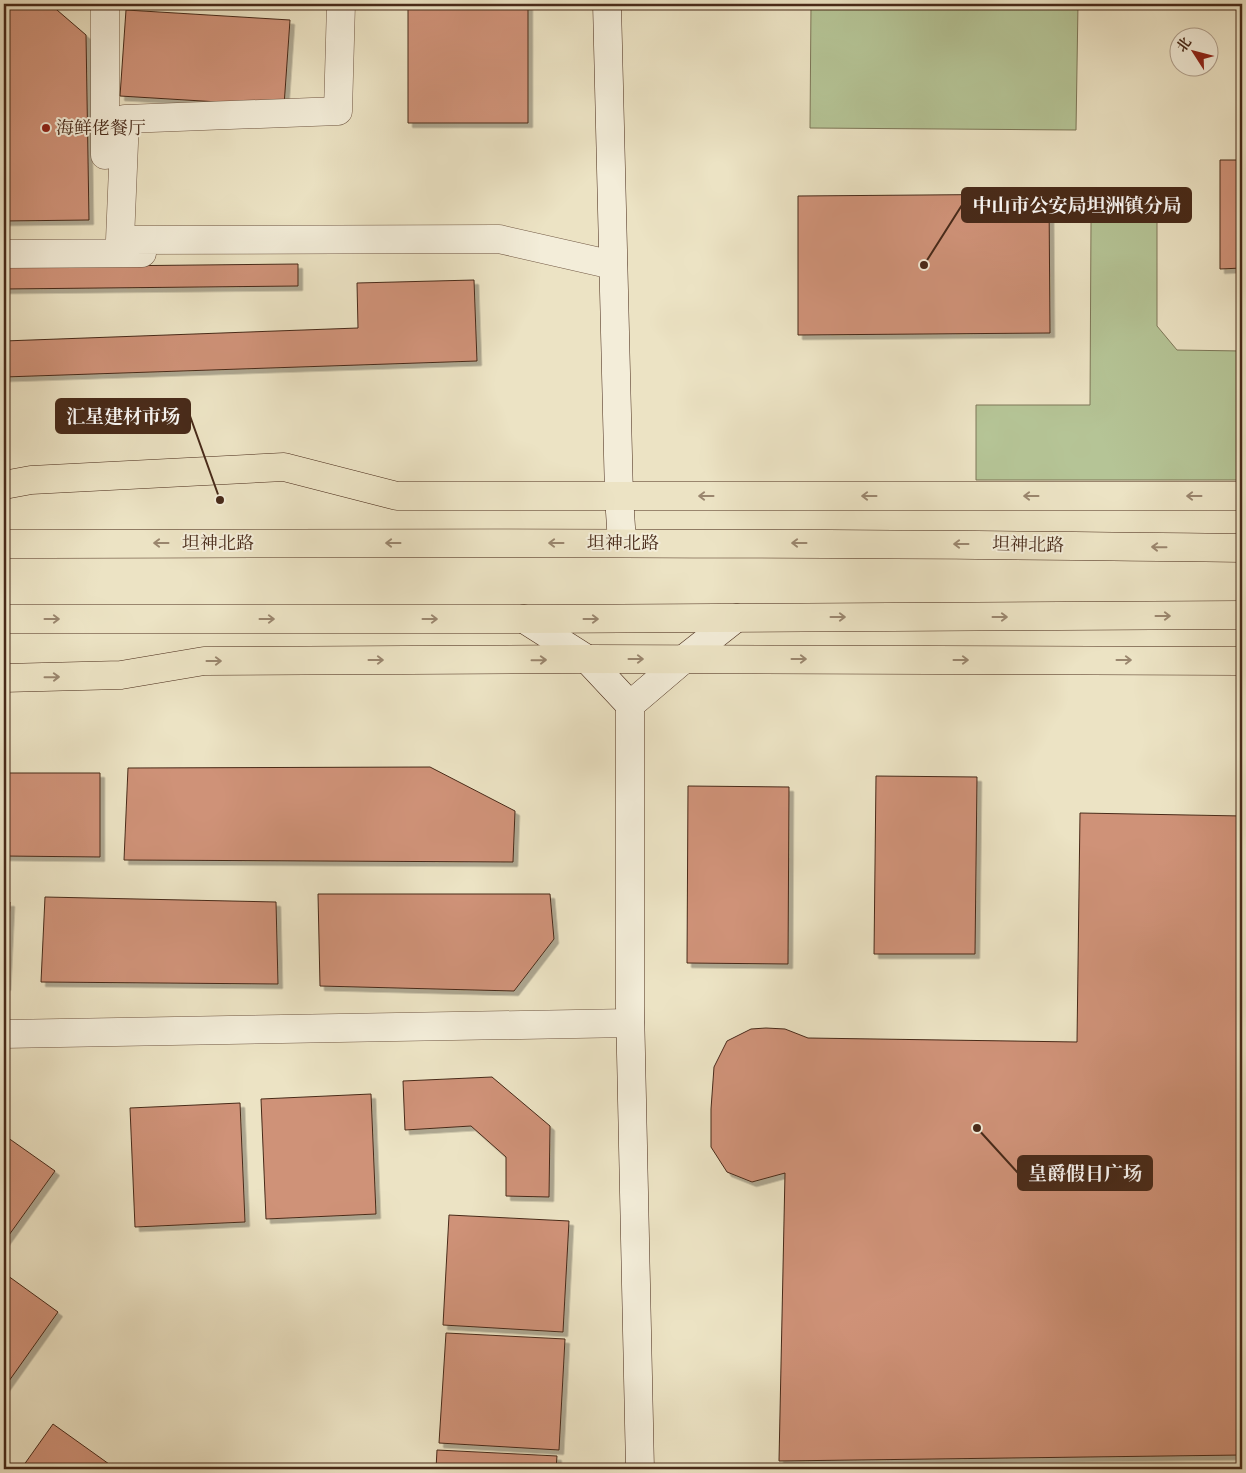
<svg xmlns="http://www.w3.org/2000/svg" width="1246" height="1473" viewBox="0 0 1246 1473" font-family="'IM FELL Double Pica','Noto Serif SC',serif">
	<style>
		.green { fill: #b5c496; stroke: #7e7758 }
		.building { fill: #cf9278; stroke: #482a19; filter: url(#shadow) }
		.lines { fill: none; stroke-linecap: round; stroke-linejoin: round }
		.street-casing { stroke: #715844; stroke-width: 29 }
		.secondary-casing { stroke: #482a19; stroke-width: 29 }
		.primary-casing { stroke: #482a19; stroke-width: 29 }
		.street { stroke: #f3edd9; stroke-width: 28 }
		.secondary { stroke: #f3edd9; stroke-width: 28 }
		.primary { stroke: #ece3c4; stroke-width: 28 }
		.oneway { stroke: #9a866e }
		.poi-dot { fill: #8f2418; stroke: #f3edd9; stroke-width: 2 }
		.labels { text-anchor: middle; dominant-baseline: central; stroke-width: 4; stroke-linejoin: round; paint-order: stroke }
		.poi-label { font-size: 18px; fill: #482a19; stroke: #f3edd9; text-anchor: start }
		.street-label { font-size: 18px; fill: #482a19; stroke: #f3edd9 }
		.leader { fill: none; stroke: #482a19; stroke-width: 2 }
		.callout-dot { fill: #482a19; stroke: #f3edd9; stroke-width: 2 }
		.callout { fill: #482a19; stroke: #482a19; stroke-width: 2 }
		.callout-label { font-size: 19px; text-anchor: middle; font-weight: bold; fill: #fff }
	</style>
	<defs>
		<filter id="shadow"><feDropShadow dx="4.5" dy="4.5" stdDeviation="0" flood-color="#0004"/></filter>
	</defs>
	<rect width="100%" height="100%" fill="#ece3c4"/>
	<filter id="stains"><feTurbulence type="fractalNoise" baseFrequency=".004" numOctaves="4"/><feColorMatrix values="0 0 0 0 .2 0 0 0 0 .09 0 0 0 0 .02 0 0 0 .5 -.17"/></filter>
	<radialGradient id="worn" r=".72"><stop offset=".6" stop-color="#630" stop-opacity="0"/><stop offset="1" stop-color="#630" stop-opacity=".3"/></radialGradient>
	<!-- green -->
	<path class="green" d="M811,4H1078L1076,130L810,128Z
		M1091,222H1157V326L1177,350L1242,351V480H976V405H1090Z"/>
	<!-- building -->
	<path class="building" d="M4,4H50L86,35L89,220L4,221Z
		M408,4H528V123H408Z
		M126,10L290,20L284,106L120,96Z
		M1220,160H1242V268L1220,269Z
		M1049,194L1050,333L798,335V196Z
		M298,264V286L4,289V267Z
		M474,280L477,361L4,377V341L358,328L357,283Z
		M430,767L515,811L513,862L124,860L128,768Z
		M4,773H100V857L4,856Z
		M876,776L977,777L975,954H874Z
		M688,786L789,787L788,964L687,963Z
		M1080,813L1242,816V1455L779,1461L785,1173L752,1182L727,1172L711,1147V1109L714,1067L727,1041L751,1029L766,1028L785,1029L808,1038L1077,1042Z
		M318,894H550L554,939L514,991L320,986Z
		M45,897L276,902L278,984L41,982Z
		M4,902H10L6,986H4Z
		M492,1077L550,1126L549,1197L506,1196V1157L471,1126L405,1130L403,1081Z
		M371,1094L376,1214L266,1219L261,1099Z
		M240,1103L245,1222L135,1227L130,1108Z
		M4,1135L55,1171L4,1242Z
		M449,1215L569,1221L563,1332L443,1325Z
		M4,1273L58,1312L4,1388Z
		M446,1333L565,1339L559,1450L439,1443Z
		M53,1424L116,1469H21Z
		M437,1450L557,1456L556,1469H436Z"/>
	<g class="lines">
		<defs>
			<path id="street" d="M341,4L338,111L125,119L120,240L499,239L613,265
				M105,155V4
				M4,254L142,253
				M4,1034L630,1023"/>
			<path id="secondary" d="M607,4L619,496L622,543
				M524,619L587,659L630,705V1007L640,1469
				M630,705L684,659L736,618"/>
			<path id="primary" d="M4,485L31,480L284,467L397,496H1242
				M4,544C417,543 829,542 1242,548
				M4,619H524L1242,615
				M4,678L121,675L204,661L587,659L1242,661"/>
		</defs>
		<!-- street casing -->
		<use href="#street" class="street-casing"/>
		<!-- secondary casing -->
		<use href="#secondary" class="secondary-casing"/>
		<!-- primary casing -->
		<use href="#primary" class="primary-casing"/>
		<!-- street -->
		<use href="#street" class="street"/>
		<!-- secondary -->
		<use href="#secondary" class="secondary"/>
		<!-- primary -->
		<use href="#primary" class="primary"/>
	</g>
	<!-- one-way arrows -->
	<defs><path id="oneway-shaft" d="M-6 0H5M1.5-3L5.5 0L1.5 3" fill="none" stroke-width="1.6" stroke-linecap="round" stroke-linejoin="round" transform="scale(1.25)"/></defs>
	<g class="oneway">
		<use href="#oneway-shaft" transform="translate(706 496) rotate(180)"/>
		<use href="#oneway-shaft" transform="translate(869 496) rotate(180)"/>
		<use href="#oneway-shaft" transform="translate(1031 496) rotate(-180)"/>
		<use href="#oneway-shaft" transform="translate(1194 496) rotate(-180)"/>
		<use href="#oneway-shaft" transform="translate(161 543) rotate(180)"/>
		<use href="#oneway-shaft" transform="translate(393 543) rotate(180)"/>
		<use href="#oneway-shaft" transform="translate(556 543) rotate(180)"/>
		<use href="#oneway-shaft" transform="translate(799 543) rotate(-180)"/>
		<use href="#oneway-shaft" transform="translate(961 544) rotate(-180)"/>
		<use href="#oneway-shaft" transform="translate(1159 547) rotate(-179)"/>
		<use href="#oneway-shaft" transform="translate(1163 616)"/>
		<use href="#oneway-shaft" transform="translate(838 617)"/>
		<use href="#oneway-shaft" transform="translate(1000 617)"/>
		<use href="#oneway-shaft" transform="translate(52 619)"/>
		<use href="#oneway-shaft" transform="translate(267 619)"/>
		<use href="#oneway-shaft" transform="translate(430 619)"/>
		<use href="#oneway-shaft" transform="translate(591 619)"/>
		<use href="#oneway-shaft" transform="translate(636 659)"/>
		<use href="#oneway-shaft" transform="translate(799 659)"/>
		<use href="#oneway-shaft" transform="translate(376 660)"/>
		<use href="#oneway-shaft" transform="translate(539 660) rotate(-1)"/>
		<use href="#oneway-shaft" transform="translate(961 660)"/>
		<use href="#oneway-shaft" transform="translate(1124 660)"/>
		<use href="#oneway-shaft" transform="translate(214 661)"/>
		<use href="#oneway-shaft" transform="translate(52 677) rotate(-1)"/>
	</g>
	<!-- markers -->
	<circle class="poi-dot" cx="46" cy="128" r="5"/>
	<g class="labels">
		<!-- poi labels -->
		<g class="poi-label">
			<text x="56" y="128">海鲜佬餐厅</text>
		</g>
		<!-- street labels -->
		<g class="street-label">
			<text x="218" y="543">坦神北路</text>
			<text x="623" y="543">坦神北路</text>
			<text transform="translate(1028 545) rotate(1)">坦神北路</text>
		</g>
	</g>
	<!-- callouts -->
	<path class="leader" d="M924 265L962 205M220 500L190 416M977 1128L1018 1173"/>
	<g class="callout-dot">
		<circle cx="924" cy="265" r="5"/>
		<circle cx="220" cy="500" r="5"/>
		<circle cx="977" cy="1128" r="5"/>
	</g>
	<g class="callout">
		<rect x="962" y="188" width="229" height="34" rx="5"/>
		<rect x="56" y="399" width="134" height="34" rx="5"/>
		<rect x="1018" y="1156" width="134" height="34" rx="5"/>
	</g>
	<g class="callout-label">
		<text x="1077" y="212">中山市公安局坦洲镇分局</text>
		<text x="123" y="423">汇星建材市场</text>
		<text x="1085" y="1180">皇爵假日广场</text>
	</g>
	<!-- margin -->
	<rect width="1246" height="1473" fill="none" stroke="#ece3c4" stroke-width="20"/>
	<rect x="5" y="5" width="1236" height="1463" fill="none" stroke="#482a19" stroke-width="2.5"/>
	<rect x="10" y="10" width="1226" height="1453" fill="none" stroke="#482a19"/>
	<!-- north arrow -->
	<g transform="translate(1194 52) rotate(306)"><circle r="24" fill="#f3edd9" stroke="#af9f8c"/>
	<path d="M0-4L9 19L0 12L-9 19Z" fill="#8f2418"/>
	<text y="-8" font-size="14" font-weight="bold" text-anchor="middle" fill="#482a19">北</text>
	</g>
	<rect width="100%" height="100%" filter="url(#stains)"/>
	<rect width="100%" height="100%" fill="url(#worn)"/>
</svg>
